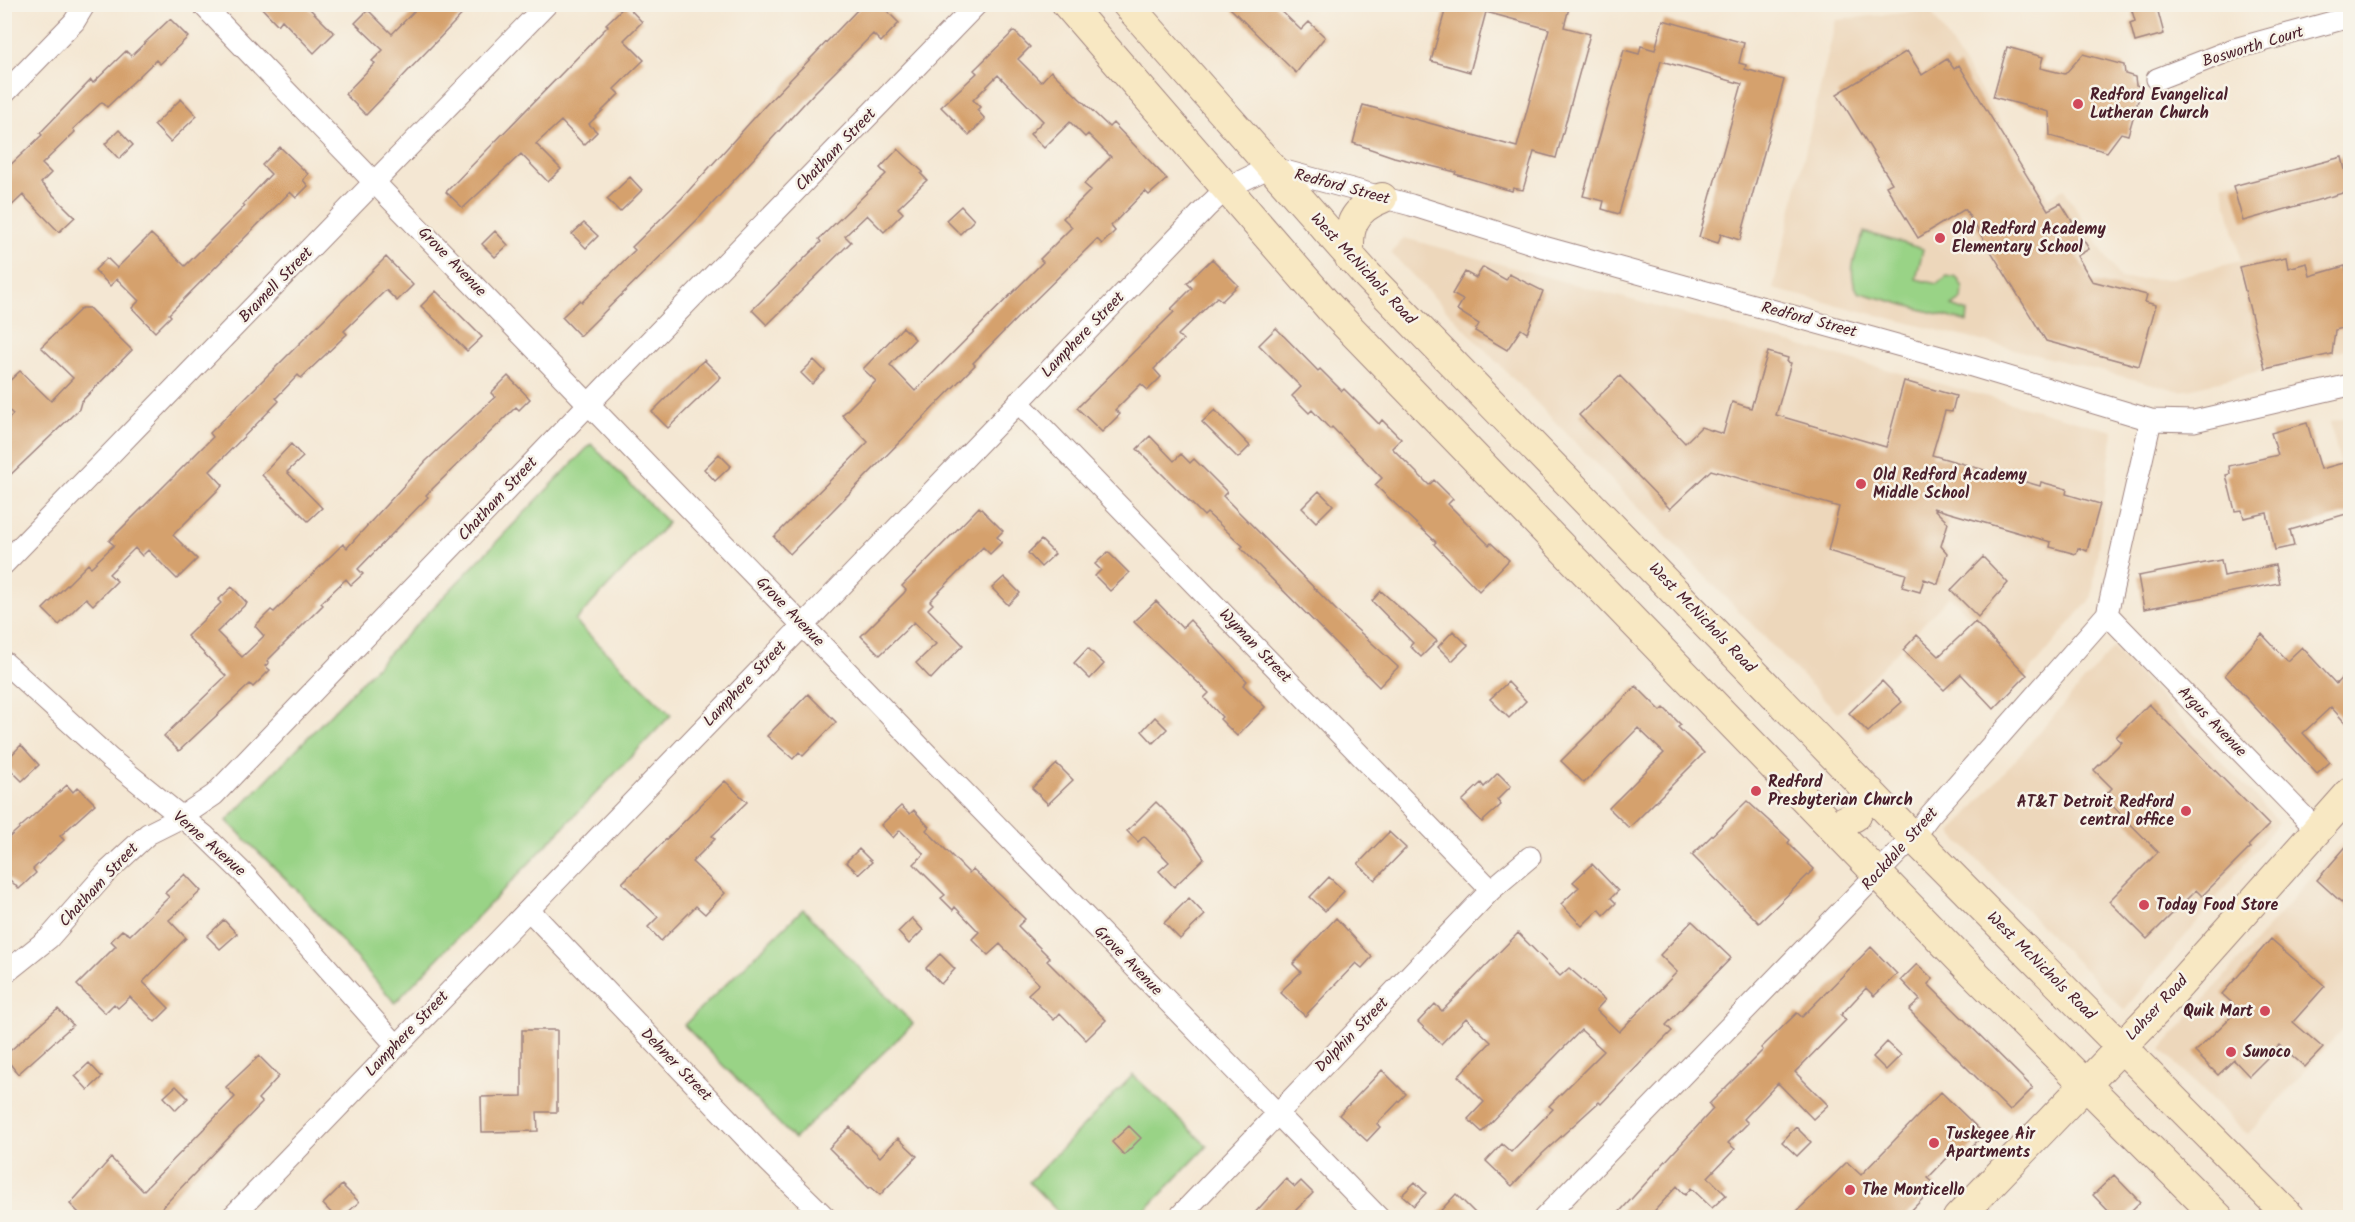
<svg xmlns="http://www.w3.org/2000/svg" width="2355" height="1222" viewBox="0 0 2355 1222" font-family="Kalam,sans-serif">
	<style>
		.built { fill: #edd7bb }
		.green { fill: #99d386; stroke: #727958; stroke-width: 1.5 }
		.building { fill: #d5a16d }
		.lines { fill: none; stroke-linecap: round; stroke-linejoin: round }
		.street-casing { stroke: #9f837f; stroke-width: 23 }
		.secondary-casing { stroke: #9f837f; stroke-width: 32 }
		.street { stroke: #fff; stroke-width: 21 }
		.secondary { stroke: #f8e8c3; stroke-width: 30 }
		.poi-dot { fill: #d1495b; stroke: #f7f3e8; stroke-width: 2 }
		.labels { text-anchor: middle; dominant-baseline: central; stroke-width: 5; stroke-linejoin: round; paint-order: stroke }
		.street-label { font-size: 16px; fill: #4a1f2b; stroke: #f7f3e8 }
		.poi-label { font-size: 16px; font-weight: bold; fill: #4a1f2b; stroke: #f7f3e8; text-anchor: start }
	</style>
	<rect width="100%" height="100%" fill="#f7f3e8"/>
	<filter id="ink" filterUnits="userSpaceOnUse"><feTurbulence type="fractalNoise" baseFrequency=".0167" numOctaves="2"/><feDisplacementMap in="SourceGraphic" scale="12" xChannelSelector="R" yChannelSelector="G"/><feConvolveMatrix kernelMatrix="1 2 1 2 8 2 1 2 1" color-interpolation-filters="sRGB"/></filter>
	<filter id="wash" filterUnits="userSpaceOnUse"><feTurbulence type="fractalNoise" baseFrequency=".008" numOctaves="4" result="noise"/><feDisplacementMap in="SourceGraphic" scale="24" xChannelSelector="R" yChannelSelector="G"/><feGaussianBlur stdDeviation="1.35" result="paint"/><feColorMatrix in="noise" values="0 0 0 0 0 0 0 0 0 0 0 0 0 0 0 0 0 1.4 0 .05"/><feComposite in="paint" operator="in"/></filter>
	<g filter="url(#wash)">
		<rect width="100%" height="100%" fill="#f4e7d3"/>
		<!-- built -->
		<path class="built" d="M1930,10L2048,198L2064,189L2120,279H2168L2241,261L2222,185L2343,154L2350,181V348L2181,391L1773,289L1836,20Z
			M1404,238L2113,431L2092,597L2027,675L1950,596L1838,713L1391,253Z
			M2350,417V504L2330,422Z
			M2113,648L2279,822L2124,1010L1951,833Z
			M2350,834V1021L2248,1135L2161,1049Z"/>
		<!-- green -->
		<path class="green" d="M1864,232L1923,249L1916,279L1937,284L1947,276L1957,278L1963,288L1962,299L1952,306L1968,312L1967,322L1858,292C1846,272 1856,253 1864,232Z
			M591,444L668,523L575,621L671,715L395,1003L299,892L227,821Z
			M803,909L913,1024L794,1139L684,1025Z
			M1133,1075L1207,1146L1139,1217H1063L1029,1182Z"/>
		<g id="blocks">
			<!-- building -->
			<path class="building" d="M258,4H305L334,33L314,53L282,20L278,25Z
				M421,4H472L366,115L345,94L375,63L372,61L383,50L355,23L368,10L392,34Z
				M863,4H880L899,23L881,42L873,34L813,94L701,216L580,336L562,317L580,300L582,302L635,250L632,247L682,198L764,107Z
				M1226,4H1274L1301,30L1309,22L1325,37L1296,73Z
				M1447,4H1570L1564,27L1590,34L1556,158L1534,152L1523,190L1513,188L1512,191L1455,174L1456,172L1394,157L1353,143L1363,105L1517,147L1549,29L1486,12L1470,72L1431,61Z
				M2130,4H2156L2164,34L2135,42L2130,23L2135,21Z
				M626,5L642,22L624,40L644,60L614,89L619,94L589,124L597,132L584,145L561,121L536,144L561,169L548,182L521,154L463,208L446,192L608,26L606,24Z
				M170,19L188,37L160,64L156,60L107,107L102,102L73,129L75,132L42,164L51,173L41,183L75,217L59,232L23,195L4,213V171L42,135L40,133L91,80L93,83L126,51L131,56Z
				M1663,20L1744,43L1739,63L1746,65L1745,69L1784,80L1740,240L1721,234L1718,243L1699,237L1742,84L1661,61L1619,214L1602,209L1604,201L1583,196L1624,50L1639,54L1641,46L1655,50Z
				M1014,31L1030,47L1018,59L1041,82L1051,71L1109,127L1113,123L1167,179L1149,195L1145,191L1111,226L1115,231L1102,244L1097,239L1022,313L973,363L975,365L790,554L774,537L868,442L842,415L876,381L863,369L903,327L915,339L890,365L915,391L1043,262L1040,259L1072,227L1063,218L1091,190L1084,184L1111,157L1088,134L1085,137L1070,122L1044,148L1030,134L1043,121L998,75L973,100L980,107L977,110L985,119L969,135L941,107L977,73L974,70Z
				M2007,47L2043,57L2040,68L2065,74L2083,54L2124,65L2125,74L2135,77L2136,85L2142,87L2128,135L2121,133L2107,152L2050,136L2049,112L1993,97Z
				M1907,51L1922,75L1947,59L1954,69L1959,65L2048,210L2061,203L2089,249L2077,256L2092,281L2147,295L2145,302L2156,305L2139,366L2046,341L1965,209L1918,238L1886,186L1892,183L1837,94Z
				M181,99L197,116L170,142L154,125Z
				M119,130L133,145L119,159L105,144Z
				M280,147L308,174L303,180L308,186L296,198L290,192L169,314L171,316L155,332L132,308L139,301L117,279L110,286L95,270L107,258L117,268L151,234L185,266L245,206L243,204L271,174L262,165Z
				M898,149L923,172L921,174L927,180L898,208L903,213L884,232L867,215L845,236L851,242L767,325L752,310L821,242L819,239L886,174L880,168Z
				M2342,157L2350,191L2243,221L2233,186Z
				M630,177L642,190L620,212L607,199Z
				M961,206L974,220L960,234L946,220Z
				M584,223L598,236L586,248L572,234Z
				M495,231L508,245L495,257L482,244Z
				M386,257L413,285L397,301L386,290L344,331L347,334L301,378L298,375L276,398L279,401L210,471L223,485L173,535L197,559L177,579L148,550L142,556L135,548L109,574L117,581L93,605L86,598L59,625L43,609L88,564L91,567L114,545L109,541L213,437L210,433Z
				M2286,257L2288,268L2307,263L2310,276L2345,266L2350,286V326L2335,330L2332,354L2265,369L2239,267Z
				M1212,259L1238,285L1222,301L1217,297L1178,335L1183,340L1154,369L1161,377L1148,390L1141,384L1115,410L1120,414L1102,432L1077,408L1174,312L1171,309L1192,288L1187,283Z
				M1483,267L1506,280L1509,274L1543,291L1527,333L1521,329L1507,350L1475,331L1479,324L1457,310L1463,300L1452,294L1465,272L1476,278Z
				M436,291L482,337L467,351L421,306Z
				M82,308H89L132,350L81,402L79,409L4,481V424L13,414L4,406V386L20,371L51,401L73,378L41,347Z
				M1276,328L1318,371L1320,369L1342,391L1344,389L1379,424L1382,420L1401,439L1392,448L1429,485L1434,480L1453,499L1448,504L1489,545L1491,543L1509,560L1479,591L1434,544L1436,542L1375,485L1382,478L1332,427L1330,429L1312,410L1309,413L1292,396L1301,387L1259,345Z
				M1768,352L1788,358L1787,362L1791,363L1776,415L1886,447L1904,381L1956,396L1952,412L1945,411L1932,455L2040,486L2041,482L2067,489L2066,494L2100,504L2087,551L2078,548L2076,554L2050,547L2051,542L1933,508L1948,523L1941,546L1947,553L1938,584L1924,579L1920,592L1902,587L1906,574L1828,551L1839,507L1711,470L1670,509L1579,415L1620,376L1685,443L1701,427L1723,434L1732,402L1751,408Z
				M704,360L721,377L668,428L652,412Z
				M814,360L825,371L812,384L801,373Z
				M508,376L530,399L519,410L516,407L426,495L428,497L358,569L363,574L351,585L346,579L321,603L323,605L267,661L269,663L265,666L270,670L253,687L250,684L179,751L164,736L226,676L187,636L221,603L218,600L232,587L247,603L217,632L242,657L264,636L255,626L271,610L274,612L343,544L347,548L426,461L495,397L491,393Z
				M1215,410L1250,446L1238,458L1202,422Z
				M2307,423L2321,469L2350,461V513L2290,530L2294,546L2275,550L2267,513L2244,518L2242,510L2235,511L2226,475L2230,474L2229,466L2278,455L2271,433Z
				M1150,436L1174,461L1181,454L1190,463L1194,459L1227,492L1223,496L1337,611L1398,667L1379,687L1241,548L1243,546L1207,513L1204,516L1137,449Z
				M291,444L303,457L287,472L322,508L308,521L262,475Z
				M719,454L731,466L715,481L704,469Z
				M1319,491L1333,505L1316,522L1302,508Z
				M979,507L1003,531L997,537L1002,542L990,554L983,547L930,601L933,604L928,609L963,645L931,679L916,663L936,644L914,622L880,655L861,636L904,593L906,590L902,586Z
				M1041,540L1055,554L1041,567L1028,553Z
				M1108,552L1129,573L1110,591L1095,576L1101,570L1095,564Z
				M1983,557L2008,583L1978,617L1951,590Z
				M2221,560L2224,576L2275,565L2279,583L2144,609L2138,576Z
				M1004,577L1020,593L1008,605L992,588Z
				M1381,591L1437,641L1421,657L1410,646L1413,643L1372,601Z
				M1156,601L1182,628L1190,620L1247,681L1243,685L1265,707L1237,736L1220,719L1222,717L1204,698L1209,693L1134,622Z
				M1975,622L2027,675L1994,709L1961,674L1944,690L1903,650L1917,635L1939,656Z
				M1453,631L1468,645L1452,661L1438,647Z
				M2262,634L2287,661L2302,647L2336,684L2350,669V728L2331,707L2303,733L2330,762L2317,774L2225,675Z
				M1088,648L1104,664L1090,679L1074,663Z
				M1882,681L1902,702L1868,732L1849,713Z
				M1508,682L1526,701L1509,718L1490,699Z
				M1636,686L1661,711L1664,708L1681,725L1678,727L1704,753L1629,828L1609,808L1664,753L1638,728L1584,783L1561,761Z
				M808,694L836,722L803,756L799,752L793,759L767,736Z
				M2149,704L2269,825L2248,846L2250,848L2202,896L2196,890L2147,939L2109,901L2158,852L2104,797L2112,788L2094,770L2122,742L2116,737Z
				M1155,717L1167,729L1153,743L1142,731Z
				M21,745L39,765L22,781L4,763Z
				M1057,764L1073,780L1048,804L1032,788Z
				M1498,773L1511,786L1497,800L1501,805L1482,822L1462,801L1481,783L1484,787Z
				M725,781L747,802L712,836L715,839L692,862L725,893L705,914L696,906L661,941L648,927L658,917L622,883Z
				M67,785L73,792L78,787L95,804L60,836L64,840L33,869L36,873L19,889L4,874V842Z
				M1747,801L1790,840L1788,843L1814,869L1759,923L1692,855Z
				M1156,802L1187,833L1204,858L1174,887L1159,871L1169,862L1144,836L1138,842L1127,831Z
				M901,806L910,814L914,810L929,827L926,830L969,873L973,869L1025,919L1018,926L1050,958L1047,961L1106,1020L1086,1040L1060,1013L1054,1020L1028,994L1039,984L1000,944L988,955L972,939L979,932L955,907L953,910L941,898L945,895L914,864L924,854L900,830L893,838L881,825Z
				M1389,832L1406,848L1375,880L1358,864Z
				M2350,842V910L2317,880Z
				M859,849L872,862L859,874L846,862Z
				M1592,864L1618,891L1611,898L1616,903L1604,915L1599,909L1582,926L1561,904L1579,887L1573,882Z
				M185,874L201,891L169,920L186,938L143,982L169,1008L155,1022L130,997L118,1008L114,1004L105,1013L77,985L116,946L111,941L122,930L130,935L169,897L165,893Z
				M1329,877L1344,891L1325,911L1310,897Z
				M1189,898L1205,915L1180,939L1164,923Z
				M912,918L923,930L909,944L898,932Z
				M1336,918L1372,957L1362,968L1356,963L1305,1016L1280,992L1301,972L1293,964Z
				M224,920L237,934L220,949L207,936Z
				M1692,921L1731,958L1666,1025L1672,1031L1653,1050L1601,1104L1599,1102L1543,1153L1512,1186L1486,1161L1502,1144L1511,1152L1553,1109L1549,1106L1604,1051L1581,1030L1482,1132L1468,1119L1484,1102L1458,1076L1491,1042L1466,1018L1441,1044L1418,1022L1435,1004L1442,1011L1518,933L1560,976L1569,968L1605,1000L1596,1010L1619,1032L1677,972L1660,955Z
				M2271,939L2325,986L2293,1022L2323,1048L2305,1067L2280,1045L2249,1076L2234,1060L2218,1075L2195,1052L2239,1009L2222,994Z
				M1871,947L1897,974L1874,996L1866,988L1841,1015L1846,1020L1795,1072L1828,1105L1813,1119L1778,1083L1744,1119L1748,1123L1728,1143L1735,1149L1708,1177L1726,1195L1712,1208L1691,1188L1685,1195L1677,1186L1648,1218H1614L1713,1109L1709,1104L1763,1050L1761,1048L1797,1013L1802,1017Z
				M940,954L955,969L941,984L926,968Z
				M1917,964L1933,979L1928,984L2033,1088L2010,1111L1909,1010L1920,1000L1901,980Z
				M58,1009L73,1025L18,1074L4,1056Z
				M522,1030H557V1112H537L538,1131L482,1132L481,1097L522,1096Z
				M1887,1042L1901,1055L1886,1070L1873,1057Z
				M259,1056L279,1076L258,1099L262,1103L152,1218H84L70,1204L111,1158L143,1191L235,1097L226,1087Z
				M89,1063L102,1077L88,1090L75,1076Z
				M1382,1070L1406,1094L1377,1124L1380,1127L1367,1141L1339,1115Z
				M176,1086L188,1098L176,1110L164,1097Z
				M1941,1092L1984,1134L1960,1159L1953,1152L1928,1178L1936,1185L1904,1218H1790L1847,1162L1861,1175Z
				M1129,1126L1141,1138L1124,1155L1112,1142Z
				M850,1127L880,1157L898,1138L917,1156L880,1195L871,1187L869,1188L829,1148Z
				M1796,1127L1811,1142L1797,1156L1782,1142Z
				M2114,1175L2140,1202L2124,1218H2115L2093,1195Z
				M1286,1179L1295,1187L1301,1181L1313,1193L1288,1218H1250Z
				M1415,1182L1426,1193L1414,1206L1402,1195Z
				M342,1185L359,1202L342,1218H336L323,1204Z
				M1456,1194L1480,1218H1434Z"/>
		</g>
	</g>
	<g filter="url(#ink)">
		<use href="#blocks" fill-opacity="0" stroke="#9f837f" stroke-width="1.5"/>
		<g class="lines">
			<defs>
				<path id="street" d="M202,4L924,751L1379,1218
					M2157,79L2234,49L2350,17
					M4,94L74,22L85,4
					M1018,402L1491,890
					M4,564L547,4
					M2107,614L2317,830
					M4,662L110,759L205,836L245,875L396,1045
					M529,910L769,1162L826,1218
					M4,974L49,938L107,872L148,834L180,818L214,795L608,384L977,4
					M231,1218L1206,208L1227,188L1270,167L1411,205L1544,247L1962,363L2151,420L2194,421L2350,385
					M1178,1218L1491,890L1530,857
					M1544,1218L1913,837L1930,815L2107,614L2151,420"/>
				<path id="secondary" d="M1067,4L1330,308L1960,959L2219,1218
					M1127,4L1365,273L1913,837L2291,1218
					M1350,258C1346,228 1353,209 1382,198
					M1832,827L1855,816L1870,792
					M1958,1218L2154,1013L2350,793"/>
			</defs>
			<!-- street casing -->
			<use href="#street" class="street-casing"/>
			<!-- secondary casing -->
			<use href="#secondary" class="secondary-casing"/>
			<!-- street -->
			<use href="#street" class="street"/>
			<!-- secondary -->
			<use href="#secondary" class="secondary"/>
		</g>
	</g>
	<!-- markers -->
	<g class="poi-dot">
		<circle cx="2078" cy="104" r="6"/>
		<circle cx="1940" cy="238" r="6"/>
		<circle cx="1861" cy="484" r="6"/>
		<circle cx="1756" cy="791" r="6"/>
		<circle cx="2186" cy="811" r="6"/>
		<circle cx="2144" cy="905" r="6"/>
		<circle cx="2265" cy="1011" r="6"/>
		<circle cx="2231" cy="1052" r="6"/>
		<circle cx="1934" cy="1143" r="6"/>
		<circle cx="1850" cy="1190" r="6"/>
	</g>
	<g class="labels">
		<!-- street labels -->
		<g class="street-label">
			<text transform="translate(2253 47) rotate(-17)">Bosworth Court</text>
			<text transform="translate(836 150) rotate(-46)">Chatham Street</text>
			<text transform="translate(1342 187) rotate(15)">Redford Street</text>
			<text transform="translate(452 262) rotate(46)">Grove Avenue</text>
			<text transform="translate(1363 269) rotate(47)">West McNichols Road</text>
			<text transform="translate(276 285) rotate(-46)">Bramell Street</text>
			<text transform="translate(1809 320) rotate(15)">Redford Street</text>
			<text transform="translate(1083 335) rotate(-46)">Lamphere Street</text>
			<text transform="translate(498 499) rotate(-47)">Chatham Street</text>
			<text transform="translate(790 612) rotate(46)">Grove Avenue</text>
			<text transform="translate(1702 618) rotate(46)">West McNichols Road</text>
			<text transform="translate(1255 646) rotate(46)">Wyman Street</text>
			<text transform="translate(745 684) rotate(-46)">Lamphere Street</text>
			<text transform="translate(2212 722) rotate(46)">Argus Avenue</text>
			<text transform="translate(209 844) rotate(41)">Verne Avenue</text>
			<text transform="translate(1900 849) rotate(-48)">Rockdale Street</text>
			<text transform="translate(99 885) rotate(-47)">Chatham Street</text>
			<text transform="translate(1128 961) rotate(46)">Grove Avenue</text>
			<text transform="translate(2041 966) rotate(45)">West McNichols Road</text>
			<text transform="translate(2157 1008) rotate(-47)">Lahser Road</text>
			<text transform="translate(407 1034) rotate(-46)">Lamphere Street</text>
			<text transform="translate(1352 1035) rotate(-46)">Dolphin Street</text>
			<text transform="translate(676 1065) rotate(46)">Dehner Street</text>
		</g>
		<!-- poi labels -->
		<g class="poi-label">
			<text x="2090" y="95">Redford Evangelical<tspan x="2090" dy="18">Lutheran Church</tspan></text>
			<text x="1952" y="229">Old Redford Academy<tspan x="1952" dy="18">Elementary School</tspan></text>
			<text x="1873" y="475">Old Redford Academy<tspan x="1873" dy="18">Middle School</tspan></text>
			<text x="1768" y="782">Redford<tspan x="1768" dy="18">Presbyterian Church</tspan></text>
			<text x="2174" y="802" text-anchor="end">AT&amp;T Detroit Redford<tspan x="2174" dy="18">central office</tspan></text>
			<text x="2156" y="905">Today Food Store</text>
			<text x="2253" y="1011" text-anchor="end">Quik Mart</text>
			<text x="2243" y="1052">Sunoco</text>
			<text x="1946" y="1134">Tuskegee Air<tspan x="1946" dy="18">Apartments</tspan></text>
			<text x="1862" y="1190">The Monticello</text>
		</g>
	</g>
	<!-- margin -->
	<rect width="2355" height="1222" fill="none" stroke="#f7f3e8" stroke-width="24"/>
</svg>
